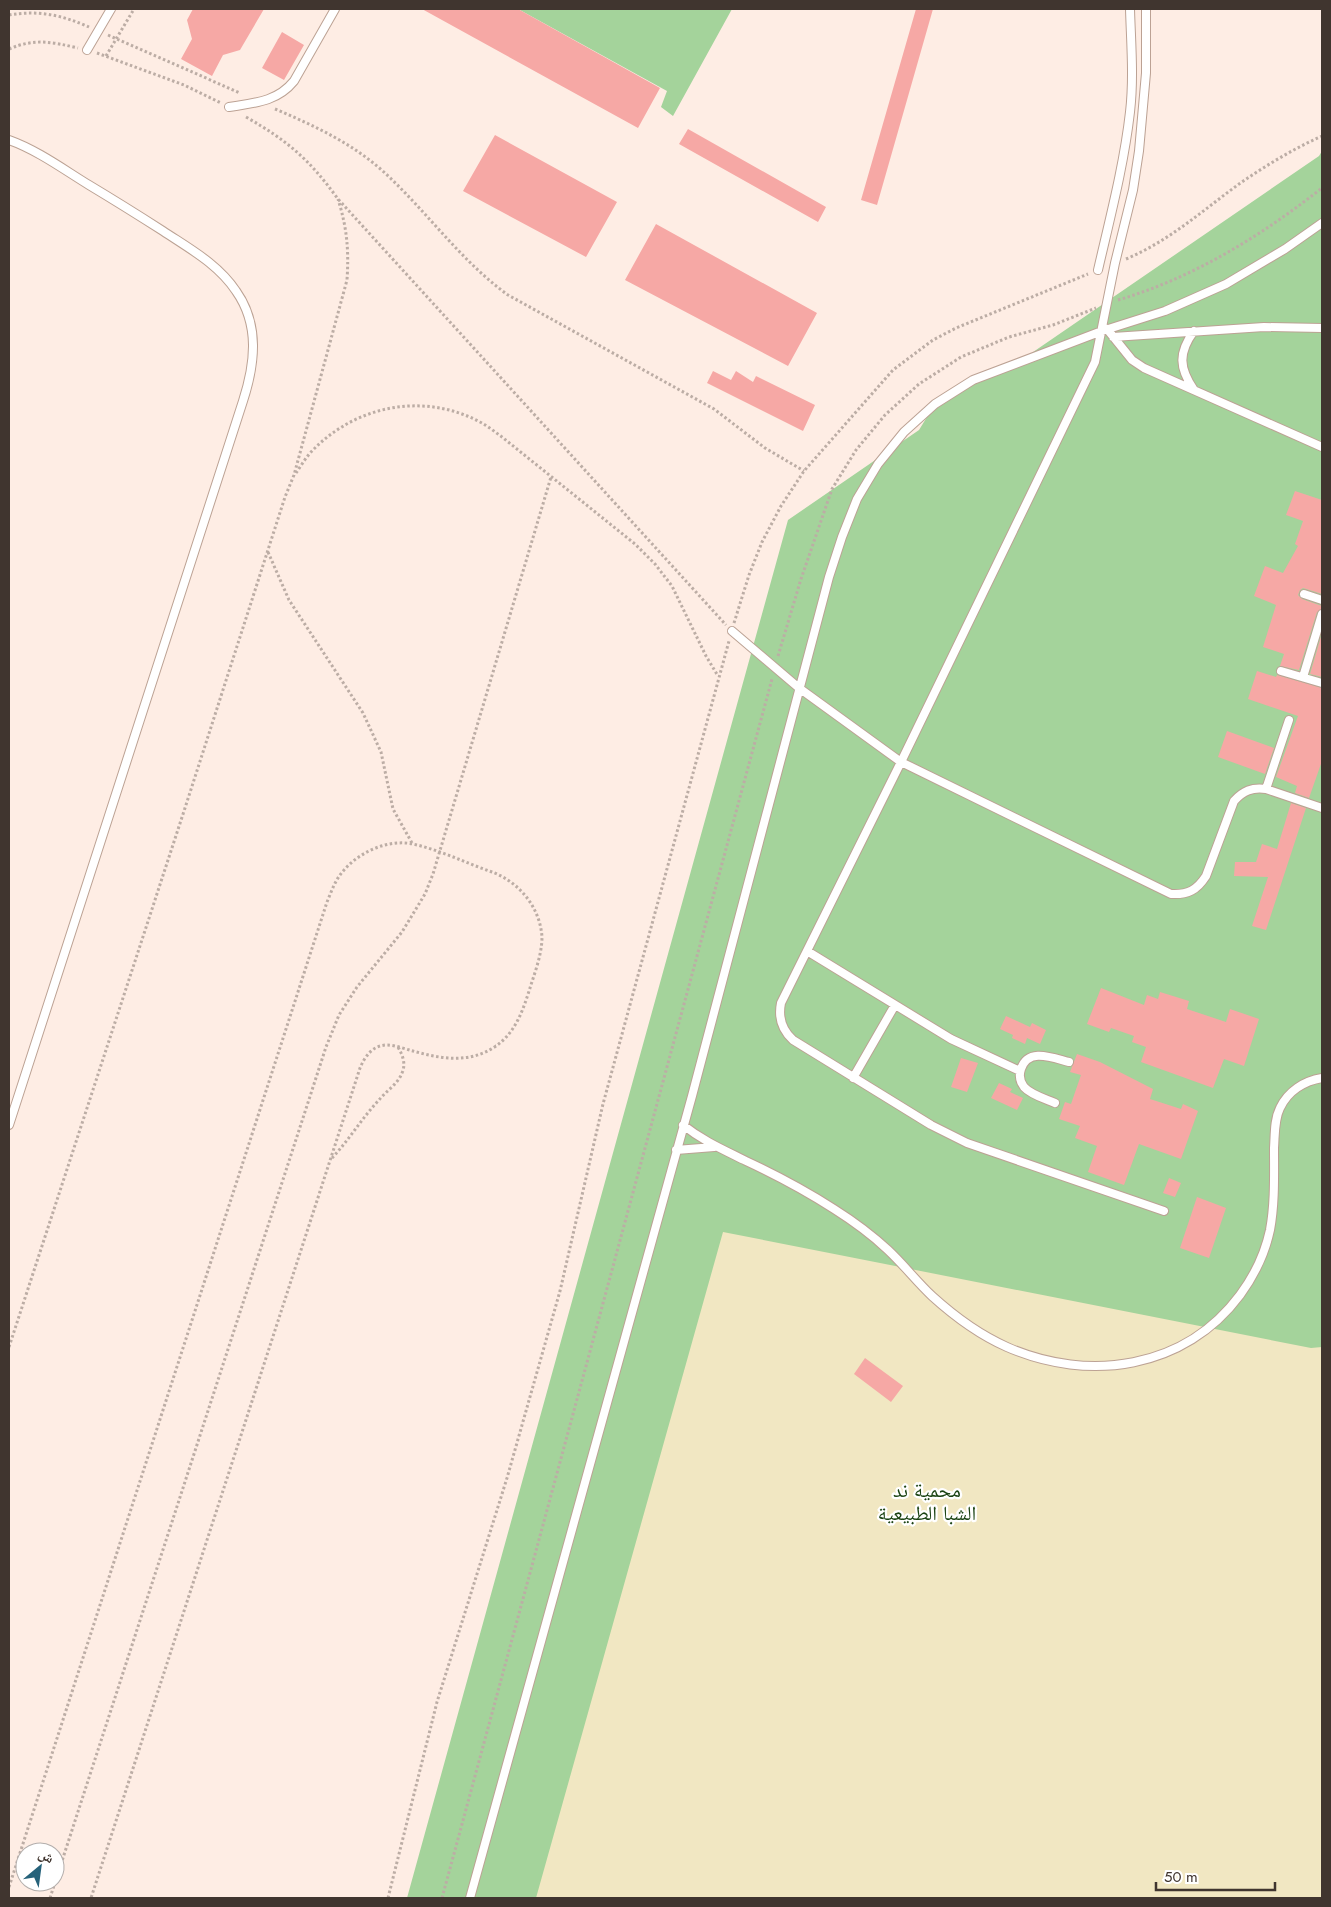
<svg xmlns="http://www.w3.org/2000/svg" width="1331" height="1907" viewBox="0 0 1331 1907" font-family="Jost,'Noto Naskh Arabic',sans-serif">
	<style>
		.green { fill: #a4d39b }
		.sand { fill: #f1e7c2 }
		.building { fill: #f6a8a5 }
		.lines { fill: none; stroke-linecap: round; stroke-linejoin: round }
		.service-casing { stroke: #bca294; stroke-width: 10 }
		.path { stroke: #bcada5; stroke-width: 3; stroke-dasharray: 2.5 2.5; stroke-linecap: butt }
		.service { stroke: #fff; stroke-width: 8 }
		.labels { text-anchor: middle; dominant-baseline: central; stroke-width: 4.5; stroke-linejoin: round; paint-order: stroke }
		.park-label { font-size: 20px; fill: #1a4212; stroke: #fff }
	</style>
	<rect width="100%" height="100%" fill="#feede4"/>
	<!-- green -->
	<path class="green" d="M518,9H732L673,116L661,107L667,91Z
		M1322,151V1898H407L788,520L919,430L935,404L1020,361L1319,156Z"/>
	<!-- sand -->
	<path class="sand" d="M723,1232L1311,1348L1322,1347V1898H536Z"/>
	<!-- building -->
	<path class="building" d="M193,9H264L240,50L223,55L212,76L181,59L192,39L187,20Z
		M422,9H518L660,88L638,128Z
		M916,9H933L877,205L861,200Z
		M282,32L304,45L284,80L262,68Z
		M688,129L826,207L818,222L679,144Z
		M495,135L617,202L586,257L463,191Z
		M656,224L817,313L788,366L625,280Z
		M713,371L731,380L736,371L753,382L756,376L815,405L803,431L707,383Z
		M1295,491L1322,500V594L1303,588L1300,590L1298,595L1302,599L1322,606V609L1317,612L1299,670L1280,666L1284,654L1263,647L1276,605L1254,596L1265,566L1283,573L1298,546L1295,544L1303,521L1286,515Z
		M1322,633V677L1310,674Z
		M1257,671L1276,677L1277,675L1322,688V761L1309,798L1295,793L1297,786L1276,777L1298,716L1248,699Z
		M1227,731L1274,748L1265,774L1218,757Z
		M1291,803L1306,808L1266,930L1252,926L1268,877L1234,876L1235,862H1256L1262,844L1277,849Z
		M1101,988L1144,1005L1147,995L1158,999L1160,992L1189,1001L1187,1009L1226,1022L1230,1009L1259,1019L1244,1066L1224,1059L1213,1088L1141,1062L1146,1047L1132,1042L1134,1036L1111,1028L1109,1032L1087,1024Z
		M1006,1016L1030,1027L1032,1023L1046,1030L1040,1044L1027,1038L1025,1044L1012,1038L1013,1035L1000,1029Z
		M1077,1054L1100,1062L1153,1089L1150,1099L1181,1109L1183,1104L1198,1111L1181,1159L1139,1144L1124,1185L1088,1172L1097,1146L1075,1138L1080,1126L1059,1119L1065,1102L1071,1104L1081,1075L1070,1072Z
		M961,1058L978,1063L967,1092L951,1087Z
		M999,1083L1012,1089L1010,1092L1023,1098L1017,1110L991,1098Z
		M1169,1178L1181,1183L1175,1197L1163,1193Z
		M1197,1197L1226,1208L1209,1258L1180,1248Z
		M865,1358L903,1386L891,1402L854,1374Z"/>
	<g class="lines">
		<defs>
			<path id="service" d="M1146,9V73L1139,151L1133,190L1115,263L1095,362L901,762L781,1003C778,1018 782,1030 793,1040L931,1125L967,1143L1164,1211
				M87,50L111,9
				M229,107C254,103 277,102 294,81L335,9
				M9,140C37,150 63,169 89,185C114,200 138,215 163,231C190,249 218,264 236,291C260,325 255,364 243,401L9,1125
				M1098,270C1110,218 1124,165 1130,112C1134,78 1131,43 1130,9
				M1107,329L1132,360L1144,368L1322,447
				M1194,331C1178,353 1179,368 1194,390
				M1113,337L1264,327L1322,328
				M1304,594L1322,600
				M732,631L799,688L901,762L1171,894C1188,895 1197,890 1206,876L1234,801C1243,791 1252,787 1266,789L1322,808
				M1281,671L1322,683
				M1303,677L1322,614
				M1266,789L1289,720
				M807,951L951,1039L1020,1071
				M853,1078L895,1005
				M1055,1103C1046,1099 1031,1095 1024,1087C1020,1082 1019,1075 1021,1069C1028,1047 1053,1058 1069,1062
				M683,1125C703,1141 724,1150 746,1161C776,1175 806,1191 834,1209C853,1221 872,1235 888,1250C904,1265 917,1282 932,1296C954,1316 980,1335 1007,1347C1089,1383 1185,1369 1240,1295C1254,1276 1265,1253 1270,1230C1275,1203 1274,1175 1274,1148C1275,1135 1274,1120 1280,1108C1288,1091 1304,1081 1322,1078
				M676,1150L714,1147
				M470,1898L692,1096L829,577L842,537L857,499L878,464L904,432L935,404L973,380L1102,331L1165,311L1226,284L1285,249L1322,223"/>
		</defs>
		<!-- service casing -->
		<use href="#service" class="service-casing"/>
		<!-- path -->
		<path class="path" d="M9,15C38,10 62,15 89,27
			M108,35L240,93
			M9,49C35,38 52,42 78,48
			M97,53L184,85L221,103
			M106,56L134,9
			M275,109C315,126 354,144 386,174C428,213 461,261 508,295L714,409L765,448L804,471
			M246,117C288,141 309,159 338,199L726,625
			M1126,259C1169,241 1202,211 1239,184C1265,166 1293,149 1322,136
			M1118,300C1193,278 1261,236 1322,188
			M296,473C301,466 306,457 312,451C356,405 424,392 480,422C488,426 495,432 502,437L635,544L655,564L672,586L706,656L718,676
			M268,552L289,600L363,713L381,752L393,809L412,843
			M734,623L749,575L762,542L781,506L804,471L893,370L933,340L956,328L1088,274
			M778,656L801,579L832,489L856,450L885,415L919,384L961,357L1009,337L1053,325L1096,308
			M332,1158C349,1140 362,1118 379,1100C386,1091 398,1084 402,1073C406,1064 403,1056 398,1047
			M9,1347L185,808L285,497L294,475L347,280C349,250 347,228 338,199
			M9,1887L327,902C332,890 336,878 345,869C361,851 389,839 413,844C440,850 466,863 492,872C519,882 540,907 542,937C542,954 535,972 530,988C523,1010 516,1032 496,1046C470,1064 441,1059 413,1051C405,1049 395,1045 387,1045C373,1045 365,1056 360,1068L91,1898
			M50,1898L326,1047L339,1015L357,987L402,932L425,894L433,874L551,477
			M388,1898L437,1702L507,1478L560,1291L603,1104L729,641
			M442,1898L772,679"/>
		<!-- service -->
		<use href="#service" class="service"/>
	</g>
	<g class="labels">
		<!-- park labels -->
		<g class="park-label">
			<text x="927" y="1490">محمية ند<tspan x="927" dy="23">الشبا الطبيعية</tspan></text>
		</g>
	</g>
	<!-- border -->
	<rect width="1331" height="1907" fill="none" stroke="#40352f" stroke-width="20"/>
	<!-- north arrow -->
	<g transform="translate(40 1867) rotate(29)"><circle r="24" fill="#ffffff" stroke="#b3aeac"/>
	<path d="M0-4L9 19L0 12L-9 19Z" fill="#26627a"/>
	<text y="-8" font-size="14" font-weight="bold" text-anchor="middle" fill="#40352f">ش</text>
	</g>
	<!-- scale -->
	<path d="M1156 1882v8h119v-8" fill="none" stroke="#40352f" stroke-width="2.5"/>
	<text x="1164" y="1882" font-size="15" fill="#40352f" stroke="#ffffff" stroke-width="4" paint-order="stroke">50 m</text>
</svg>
